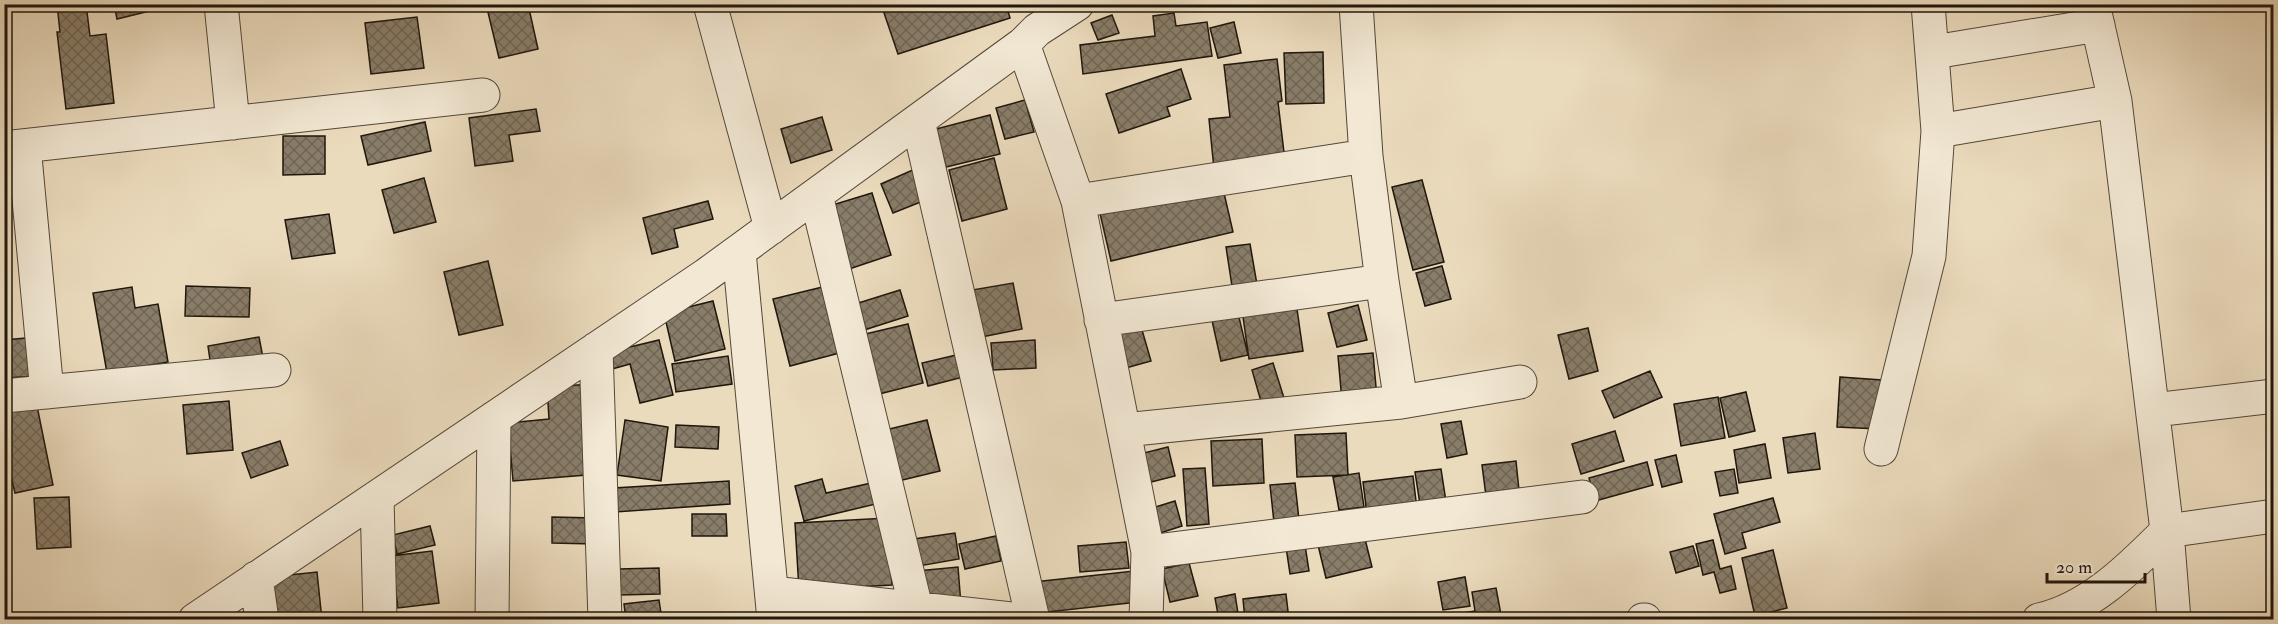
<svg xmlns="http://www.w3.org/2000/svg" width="2278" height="624" viewBox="0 0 2278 624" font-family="'IM FELL Double Pica',serif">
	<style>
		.building { fill: url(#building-cross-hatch); stroke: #1f170d; stroke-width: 1.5 }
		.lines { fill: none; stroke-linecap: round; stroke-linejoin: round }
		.minor-casing { stroke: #524839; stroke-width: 35 }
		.minor { stroke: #f2e8d4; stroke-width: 33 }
	</style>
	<defs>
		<pattern id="building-cross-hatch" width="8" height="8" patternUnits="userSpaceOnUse" patternTransform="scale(1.5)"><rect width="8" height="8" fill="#897d69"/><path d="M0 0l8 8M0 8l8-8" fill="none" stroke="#6f6555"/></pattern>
	</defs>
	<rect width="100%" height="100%" fill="#ebdbbd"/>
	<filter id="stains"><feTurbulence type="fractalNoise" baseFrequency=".00333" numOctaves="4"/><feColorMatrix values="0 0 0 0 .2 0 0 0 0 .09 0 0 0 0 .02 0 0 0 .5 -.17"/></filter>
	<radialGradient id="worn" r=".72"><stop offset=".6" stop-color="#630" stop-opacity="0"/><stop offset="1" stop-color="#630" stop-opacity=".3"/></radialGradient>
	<!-- building -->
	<path class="building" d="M57,4H86L90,36L106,34L114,103L66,109L57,32H60Z
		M114,4H149L150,11L117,19Z
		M486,4H528L538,49L499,58Z
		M881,4H1006L1010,18L898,54Z
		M1174,13L1176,26L1207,22L1212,56L1083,74L1080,45L1155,36L1153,16Z
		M1112,15L1119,33L1098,40L1091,23Z
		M417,17L424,68L371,74L365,23Z
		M1234,22L1241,53L1218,58L1210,28Z
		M1323,52L1324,103L1286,104L1284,53Z
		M1277,59L1282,101L1278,102L1285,161L1214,169L1209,119L1230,117L1224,65Z
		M1181,69L1191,99L1167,107L1170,116L1119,133L1106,94Z
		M1025,100L1034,132L1005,139L996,108Z
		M536,109L540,131L509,135L513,161L475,166L469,118Z
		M990,115L1000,154L946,167L936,129Z
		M822,117L832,150L791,163L781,129Z
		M425,122L431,151L368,165L361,136Z
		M283,136H325V174L283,175Z
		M994,158L1007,209L962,221L949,170Z
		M915,169L928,199L893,213L881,184Z
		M424,178L436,222L394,233L382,190Z
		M1221,180L1233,232L1111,261L1099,209Z
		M1422,180L1444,262L1413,270L1392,187Z
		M872,193L891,255L846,270L826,207Z
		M708,201L713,219L674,229L678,247L652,254L643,218Z
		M329,214L335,253L292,259L285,220Z
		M1250,244L1259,296L1234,299L1226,247Z
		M488,261L503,325L459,335L444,272Z
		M1442,266L1451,299L1425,306L1416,273Z
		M1013,283L1022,329L981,337L972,290Z
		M835,284L851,350L790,366L773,299Z
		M186,286L250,288L249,317L185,316Z
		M132,287L135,308L158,304L168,362L107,373L93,293Z
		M900,290L908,316L861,331L852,305Z
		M713,301L725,349L675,361L664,313Z
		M1296,302L1303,351L1249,359L1242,310Z
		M1358,305L1367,340L1337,347L1328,313Z
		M1237,309L1248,355L1221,361L1211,316Z
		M1140,323L1151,361L1122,369L1111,332Z
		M908,324L923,383L875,395L861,335Z
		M1588,328L1598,371L1569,379L1558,335Z
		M37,337L40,376L4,378V340Z
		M259,337L263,358L211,367L208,346Z
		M659,340L673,395L640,403L630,364L612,369L609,352Z
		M1035,340L1036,368L993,370L991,343Z
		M965,353L971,375L928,386L922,363Z
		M1373,353L1377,398L1342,401L1338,356Z
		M728,356L732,384L676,392L672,364Z
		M1273,363L1284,398L1262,405L1252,370Z
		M1650,371L1662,397L1614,418L1602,391Z
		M1840,377L1882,380L1879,429L1837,427Z
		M592,384L599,474L513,481L508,423L549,419L547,387Z
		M1746,392L1755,431L1729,437L1720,398Z
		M1718,397L1725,438L1681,446L1674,404Z
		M229,401L233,450L187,454L183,405Z
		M37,406L53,485L15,493L4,447V413Z
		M625,420L668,427L661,481L617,475Z
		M927,420L940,471L898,481L885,430Z
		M1461,421L1467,454L1447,458L1441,424Z
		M676,425L719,427L718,449L675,447Z
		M1615,431L1624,461L1581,474L1572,444Z
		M1346,433L1348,475L1297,477L1295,435Z
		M1815,433L1820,469L1788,473L1783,438Z
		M1262,439L1264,483L1213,486L1211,441Z
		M280,441L288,465L251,478L242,453Z
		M1765,444L1771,478L1739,483L1734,450Z
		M1168,447L1175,476L1147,483L1140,454Z
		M1676,455L1682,482L1662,487L1655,460Z
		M1516,461L1520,500L1487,504L1482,465Z
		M1647,462L1653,485L1595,501L1589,478Z
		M1205,468L1209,524L1187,526L1183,469Z
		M1441,469L1447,508L1421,511L1415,472Z
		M1734,469L1738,493L1720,496L1715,472Z
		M1359,473L1364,507L1339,510L1333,477Z
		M1413,476L1417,509L1367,515L1363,482Z
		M822,479L826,493L876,482L880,503L804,521L795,486Z
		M729,481L730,504L615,512L614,488Z
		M1295,483L1300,529L1275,532L1270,485Z
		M69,497L71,547L37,549L34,498Z
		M1773,498L1780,522L1742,533L1746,548L1725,554L1714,514Z
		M1175,501L1182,526L1157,534L1149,509Z
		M692,514H726L727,536H692Z
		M552,517L595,518L594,544L552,543Z
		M888,518L892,585L799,590L795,523Z
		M430,526L435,545L397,554L393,535Z
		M955,533L959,559L919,566L914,539Z
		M1364,535L1372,567L1326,578L1318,545Z
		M996,536L1001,561L965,569L959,544Z
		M1713,540L1720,569L1731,566L1736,589L1720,593L1714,572L1703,575L1696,544Z
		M1126,542L1129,568L1080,572L1078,546Z
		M1305,545L1309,571L1290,574L1286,547Z
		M1693,546L1699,566L1676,573L1670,552Z
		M1773,550L1787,608L1755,616L1742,558Z
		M432,551L439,603L398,608L391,556Z
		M1189,563L1198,596L1170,602L1162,569Z
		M958,567L961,605L920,609L917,571Z
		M659,568L660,594L619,595L618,569Z
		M1134,571L1138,602L1038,613L1034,582Z
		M317,572L322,620H276L271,577Z
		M1465,577L1470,606L1443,610L1438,582Z
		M1496,588L1502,620H1445L1444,616L1475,611L1472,592Z
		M1235,594L1239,620H1219L1215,598Z
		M1286,594L1289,620H1245L1243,599Z
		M659,600L662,620H626L624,604Z
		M542,616V620H514V619Z"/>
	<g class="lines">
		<defs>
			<path id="minor" d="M221,4L233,123
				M710,4L771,228
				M1356,4L1366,156L1382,281L1401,402
				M2093,4L2115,101L2167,531L2274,516
				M1023,44L1078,201L1148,552L1146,620
				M1934,52L2098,25
				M918,121L1033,620
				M1938,131L2115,101
				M24,146L47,392
				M4,148L483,95
				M816,195L916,608V620
				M1078,201L1366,156
				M739,252L774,620
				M1101,320L1382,281
				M596,349L605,620
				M4,396L274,370
				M2154,410L2274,396
				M1124,430L1401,402L1520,382
				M1881,449L1929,256L1938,131L1928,4
				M377,497L380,620
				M2167,531L2174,620
				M1148,552L1582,497
				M256,578L262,620
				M772,593L1022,620
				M195,620L706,275L1023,44L1037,30L1077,4
				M492,620L494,418
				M1643,620H1645
				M2039,620C2090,609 2132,566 2167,531"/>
		</defs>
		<!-- minor casing -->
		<use href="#minor" class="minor-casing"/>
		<!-- minor -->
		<use href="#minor" class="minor"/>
	</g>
	<!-- margin -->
	<rect width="2278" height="624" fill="none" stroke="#ebdbbd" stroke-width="24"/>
	<rect x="6" y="6" width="2266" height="612" fill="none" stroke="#1f170d" stroke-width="3"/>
	<rect x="12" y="12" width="2254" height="600" fill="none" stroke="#1f170d" stroke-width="1.5"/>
	<!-- scale -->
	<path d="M2047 573v9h98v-9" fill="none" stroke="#1f170d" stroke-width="3"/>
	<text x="2056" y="573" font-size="18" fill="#1f170d" stroke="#f2e8d4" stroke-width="4.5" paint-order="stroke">20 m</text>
	<rect width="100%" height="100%" filter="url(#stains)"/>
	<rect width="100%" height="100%" fill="url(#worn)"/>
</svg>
